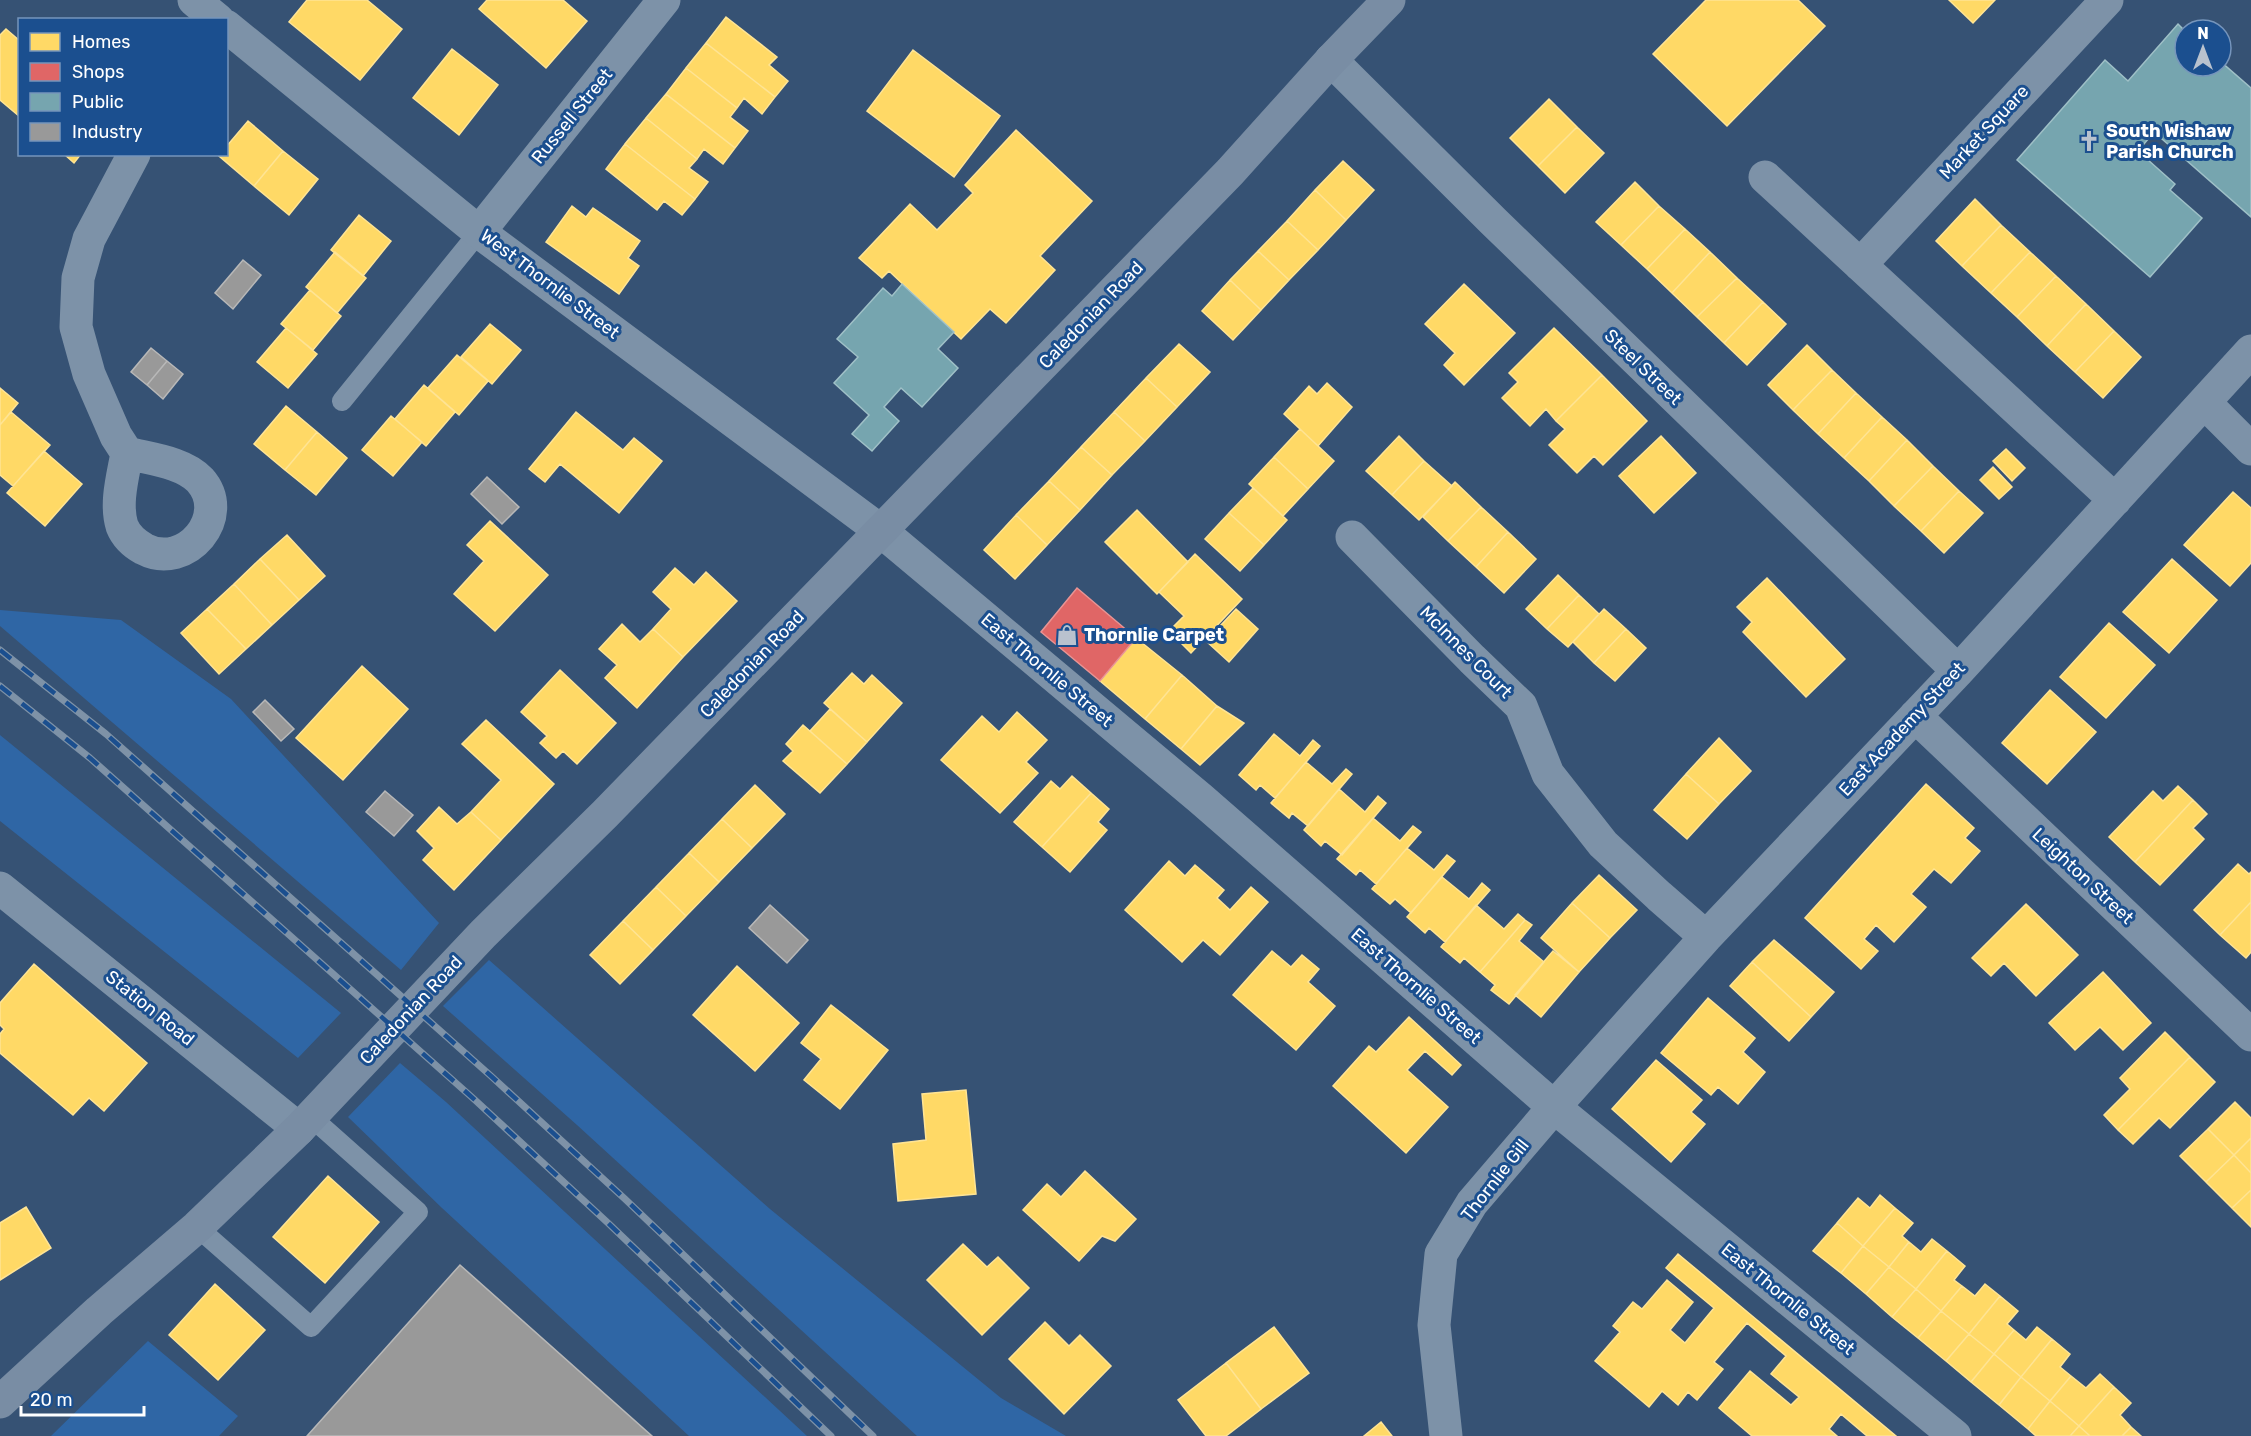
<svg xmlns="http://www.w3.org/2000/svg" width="2251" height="1436" viewBox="0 0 2251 1436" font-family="Rubik,sans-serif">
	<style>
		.green { fill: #2f66a5 }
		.homes { fill: #ffd966; stroke: #ffe494; stroke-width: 1.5 }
		.shops { fill: #e06666; stroke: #e99494; stroke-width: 1.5 }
		.public { fill: #76a5af; stroke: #9fc0c7; stroke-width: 1.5 }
		.industry { fill: #999; stroke: #b8b8b8; stroke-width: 1.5 }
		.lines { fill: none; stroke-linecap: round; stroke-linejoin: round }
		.service { stroke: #7d92a8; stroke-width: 20 }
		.minor { stroke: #7d92a8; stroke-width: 33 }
		.tertiary { stroke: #7d92a8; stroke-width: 33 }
		.secondary { stroke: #798da4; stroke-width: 33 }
		.rail-casing { stroke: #7e92a7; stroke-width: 7 }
		.rail { stroke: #1b4f8f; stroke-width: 4.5; stroke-dasharray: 14; stroke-linecap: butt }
		.labels { text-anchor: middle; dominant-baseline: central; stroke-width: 6; stroke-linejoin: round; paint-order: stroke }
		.street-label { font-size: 18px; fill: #fff; stroke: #1b4f8f }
		.poi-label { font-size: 18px; font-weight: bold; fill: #fff; stroke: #1b4f8f; text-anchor: start }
	</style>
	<rect width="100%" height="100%" fill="#365274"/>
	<!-- green -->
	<path class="green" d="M0,610L121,620L231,699L439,923L401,970L0,626Z
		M0,735L341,1013L298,1058L0,821Z
		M489,960L770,1209L1001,1398L1066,1436H917L577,1125L443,1006Z
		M400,1063L446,1102L807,1436H689L442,1208L348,1117Z
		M148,1341L238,1416L219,1436H51Z"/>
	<!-- homes -->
	<path class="homes" d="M307,0H367L402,29L360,80L289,22Z
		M487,0H563L587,21L546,68L479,9Z
		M1706,0H1798L1825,26L1727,126L1653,54Z
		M1949,0H1995L1973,23Z
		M726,17L777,57L769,65L788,81L775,97L706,43Z
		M6,29L20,41V117L0,100V35Z
		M706,43L775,97L762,114L744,98L737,108L686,68Z
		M452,49L498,85L459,135L413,98Z
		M913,50L1000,116L954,177L867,111Z
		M686,68L737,108L730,117L748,131L735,148L666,94Z
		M666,94L735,148L723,164L704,149L697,159L646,118Z
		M1549,99L1577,127L1538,166L1510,138Z
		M646,118L697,159L689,168L708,182L695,199L625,144Z
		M248,121L283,151L254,186L219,156L226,154V147Z
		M1577,127L1604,153L1565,193L1538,166Z
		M1016,130L1092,201L1040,256L1055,270L1006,323L990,309L961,339L889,271L882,278L859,258L910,204L937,230L973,193L965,185Z
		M625,144L695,199L682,215L664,201L657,210L606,169Z
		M283,151L318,179L289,215L254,186Z
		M64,154H81L74,163Z
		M1343,161L1374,190L1346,220L1315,190Z
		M1635,182L1659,206L1621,245L1596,222Z
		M1315,190L1346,220L1318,250L1287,221Z
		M1975,199L2001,225L1962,266L1936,241Z
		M572,206L586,217L593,208L640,241L628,258L639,266L619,294L546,242Z
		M1659,206L1685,229L1647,269L1621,245Z
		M359,215L391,241L363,276L331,250Z
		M1287,221L1318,250L1289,280L1258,251Z
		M2001,225L2030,252L1991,293L1962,266Z
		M1685,229L1710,252L1672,293L1647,269Z
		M1258,251L1289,280L1261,310L1230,280Z
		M335,252L366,278L337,313L306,287Z
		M1710,252L1737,278L1697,317L1672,293Z
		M2030,252L2056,276L2017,317L1991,293Z
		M2056,276L2086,304L2047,346L2017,317Z
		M1737,278L1763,302L1724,343L1697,317Z
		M1230,280L1261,310L1233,340L1202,311Z
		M1464,284L1515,333L1464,385L1444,365L1455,353L1425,324Z
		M310,290L341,316L313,350L281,324Z
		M1763,302L1786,324L1747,365L1724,343Z
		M2086,304L2114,331L2075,372L2047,346Z
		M490,324L521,350L492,384L461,357Z
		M286,328L317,354L288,388L257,362Z
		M1554,328L1602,375L1556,421L1546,409L1530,426L1502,398L1518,382L1509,373Z
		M2114,331L2141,357L2103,398L2075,372Z
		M1179,344L1210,372L1177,407L1146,378Z
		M1807,345L1832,370L1793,410L1768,385Z
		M457,355L488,381L459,415L428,388Z
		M1832,370L1856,393L1818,434L1793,410Z
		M1602,375L1647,421L1603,465L1594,456L1577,473L1549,445L1565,429L1556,421Z
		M1146,378L1177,407L1145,441L1114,412Z
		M1327,383L1352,407L1318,446L1284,414L1309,386L1317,394Z
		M424,385L455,412L426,446L395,419Z
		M0,388L18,403L0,425Z
		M1856,393L1882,417L1844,458L1818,434Z
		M286,406L317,432L285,470L254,444Z
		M11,412L50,445L13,486L0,475V425Z
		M576,412L623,450L634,438L662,461L619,513L560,464L545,482L529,469Z
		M1114,412L1145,441L1112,475L1081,447Z
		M391,416L422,442L393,476L362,450Z
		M1882,417L1907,440L1869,481L1844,458Z
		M1300,429L1334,461L1308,489L1274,457Z
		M317,432L347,458L316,495L285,470Z
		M1399,436L1424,461L1392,495L1366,471Z
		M1661,436L1696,473L1654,513L1619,476Z
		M1907,440L1933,466L1894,506L1869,481Z
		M1081,447L1112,475L1080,510L1049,481Z
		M2006,449L2025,468L2012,481L1993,461Z
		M44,451L82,484L45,526L7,493Z
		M1274,457L1308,489L1283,516L1249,484Z
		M1424,461L1452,486L1419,520L1392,495Z
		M1933,466L1959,491L1921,531L1894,506Z
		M1993,467L2012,487L1999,499L1980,480Z
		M1049,481L1080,510L1047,545L1016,515Z
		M1455,482L1481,507L1448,541L1423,517Z
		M1253,488L1287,520L1264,545L1229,513Z
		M1959,491L1983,513L1944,553L1921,531Z
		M2233,492L2251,508V563L2230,586L2184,545Z
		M1481,507L1508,532L1476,567L1448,541Z
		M1137,510L1188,562L1157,594L1105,542Z
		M1229,513L1264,545L1240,571L1205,539Z
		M1016,515L1047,545L1015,579L984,550Z
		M490,521L548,575L495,631L454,594L484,561L467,545Z
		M1508,532L1536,559L1504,593L1476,567Z
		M287,535L325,576L299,600L260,559Z
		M1195,554L1242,599L1191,653L1169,631L1184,616L1159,592Z
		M260,559L299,600L272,625L234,584Z
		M2172,559L2217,600L2169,653L2123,612Z
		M675,568L694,585L706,572L737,601L683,657L653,629L671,609L653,592Z
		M1558,575L1579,595L1547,629L1526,609Z
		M1767,578L1845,659L1806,697L1743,632L1752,622L1737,607Z
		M234,584L272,625L246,649L207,609Z
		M1579,595L1599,614L1568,647L1547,629Z
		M207,609L246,649L219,674L181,633Z
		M1236,609L1258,629L1229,662L1206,641Z
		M1604,609L1626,629L1594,663L1573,642Z
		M2109,623L2155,665L2106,718L2060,677Z
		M622,624L640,642L653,629L683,657L637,708L605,678L617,665L599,649Z
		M1626,629L1646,648L1615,681L1594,663Z
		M1136,638L1182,675L1145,719L1100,681Z
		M362,666L408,709L343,780L296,738Z
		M560,670L616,723L577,764L563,751L556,758L540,743L547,736L521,712Z
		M852,673L864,684L872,675L902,703L867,742L824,703Z
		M1182,675L1217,706L1181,749L1145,719Z
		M2050,690L2096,732L2047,784L2002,743Z
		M1217,706L1244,723L1200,765L1181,749Z
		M830,709L867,742L847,764L810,731Z
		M1017,712L1047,740L1026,762L1038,773L1000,813L941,760L982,716L999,732Z
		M486,720L554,784L501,840L471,812L501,780L462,744Z
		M803,725L847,764L820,793L783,761L793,751L786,744Z
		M1274,734L1300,756L1313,740L1320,746L1275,798L1260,785L1256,790L1239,775Z
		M1719,738L1751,771L1719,804L1686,774Z
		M1306,762L1332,784L1346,769L1352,774L1308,826L1292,813L1289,818L1271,803Z
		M1686,774L1719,804L1687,839L1654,810Z
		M1072,776L1091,793L1042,847L1014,822L1051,781L1060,789Z
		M1926,784L1974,828L1965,838L1980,851L1951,883L1934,869L1911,894L1926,907L1894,942L1876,925L1864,939L1878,951L1861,969L1805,918Z
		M755,785L785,814L752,848L722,819Z
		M2178,786L2193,800L2135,862L2109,837L2153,791L2163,801Z
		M1339,789L1365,812L1378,796L1386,803L1342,855L1325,841L1321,846L1304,830Z
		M1091,793L1109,809L1098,822L1107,830L1070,872L1042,847Z
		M2193,800L2207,814L2193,828L2204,839L2160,885L2135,862Z
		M439,807L457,824L471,812L501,840L454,890L423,860L434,848L417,831Z
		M1373,818L1400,841L1413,826L1421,832L1376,884L1360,870L1356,875L1337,859Z
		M722,819L752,848L719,882L689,853Z
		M1407,848L1434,870L1447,855L1455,861L1411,913L1395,899L1390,904L1372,889Z
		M689,853L719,882L686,916L656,887Z
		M1169,861L1185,876L1195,865L1224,890L1217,898L1230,910L1251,887L1268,902L1220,955L1203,940L1182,962L1125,910Z
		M2238,864L2249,874L2251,872V902L2220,935L2194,910Z
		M1599,875L1637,910L1610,938L1572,903Z
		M1442,877L1469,899L1482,883L1490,890L1445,942L1429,928L1425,933L1407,917Z
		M656,887L686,916L653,950L623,921Z
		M2251,902V952L2246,958L2220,935Z
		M1572,903L1610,938L1579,972L1541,938Z
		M2026,904L2078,955L2036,996L2004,963L1991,976L1972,958Z
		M1476,905L1504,929L1518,914L1525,920L1480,972L1464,958L1460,963L1441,947Z
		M1525,920L1532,925L1519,941L1544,962L1509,1004L1491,990L1495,985L1480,972Z
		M623,921L653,950L620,984L590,955Z
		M1774,940L1834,992L1811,1017L1752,962Z
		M1272,951L1291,967L1302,955L1319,969L1308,982L1335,1006L1296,1050L1233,995Z
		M1553,951L1579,972L1541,1017L1515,995Z
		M1752,962L1811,1017L1789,1041L1730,986Z
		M34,964L147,1063L104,1111L89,1098L73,1115L0,1053V1034L4,1029L0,1025V1003Z
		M737,966L799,1023L755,1071L693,1015Z
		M2103,972L2151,1023L2123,1050L2100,1027L2075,1050L2049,1023Z
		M1708,998L1755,1038L1743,1052L1765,1072L1738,1104L1718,1087L1711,1095L1661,1053Z
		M831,1005L888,1050L840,1109L804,1080L821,1059L801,1043Z
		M1409,1017L1461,1065L1452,1075L1425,1051L1407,1070L1448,1107L1406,1153L1333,1086L1369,1046L1376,1052Z
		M2165,1032L2190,1057L2118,1130L2104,1115L2130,1089L2120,1078Z
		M2190,1057L2215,1082L2170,1128L2159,1118L2133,1144L2118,1130Z
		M1656,1060L1702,1100L1691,1112L1705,1124L1671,1162L1612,1109Z
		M966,1090L976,1194L898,1201L893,1144L926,1140L922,1094Z
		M2235,1102L2251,1118V1138L2234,1155L2208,1129Z
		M2208,1129L2234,1155L2206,1182L2180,1156Z
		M2251,1138V1173L2234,1155Z
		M2234,1155L2251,1173V1190L2232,1208L2206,1182Z
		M1085,1171L1136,1219L1115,1241L1102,1236L1079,1261L1023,1210L1047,1184L1061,1197Z
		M328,1176L379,1222L325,1283L273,1237Z
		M2251,1190V1227L2232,1208Z
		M1880,1195L1895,1208L1863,1246L1837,1223L1858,1198L1870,1208Z
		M26,1207L51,1248L0,1280V1223Z
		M1895,1208L1913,1223L1902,1236L1909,1242L1889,1267L1863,1246Z
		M1837,1223L1863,1246L1841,1273L1813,1251Z
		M1932,1239L1947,1251L1916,1289L1889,1267L1909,1242L1921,1252Z
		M963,1244L987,1267L998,1257L1029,1288L982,1335L927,1280Z
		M1863,1246L1889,1267L1866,1294L1841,1273Z
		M1947,1251L1965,1266L1954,1280L1962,1286L1941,1311L1916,1289Z
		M1678,1254L1751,1315L1896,1436H1867L1841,1414L1829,1429L1837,1436H1752L1719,1408L1750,1371L1791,1405L1799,1397L1771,1374L1786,1356L1747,1323L1714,1362L1723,1369L1697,1400L1688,1392L1678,1405L1662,1391L1649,1407L1595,1361L1620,1332L1613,1326L1633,1302L1642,1309L1667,1280L1693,1302L1670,1330L1685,1343L1714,1308L1666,1268Z
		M1889,1267L1916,1289L1892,1317L1866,1294Z
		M215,1284L265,1330L218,1380L169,1335Z
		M1985,1284L2000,1296L1969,1334L1941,1311L1962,1286L1975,1296Z
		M1916,1289L1941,1311L1918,1338L1892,1317Z
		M2000,1296L2018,1311L2007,1324L2014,1330L1994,1354L1969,1334Z
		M1941,1311L1969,1334L1946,1361L1918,1338Z
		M1045,1322L1069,1346L1080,1335L1111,1366L1064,1414L1009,1359Z
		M1274,1327L1309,1373L1261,1409L1226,1363Z
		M2037,1327L2052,1339L2021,1377L1994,1354L2014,1330L2026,1340Z
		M1969,1334L1994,1354L1971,1382L1946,1361Z
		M2052,1339L2070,1354L2060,1367L2071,1376L2050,1401L2021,1377Z
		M1994,1354L2021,1377L1999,1405L1971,1382Z
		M1226,1363L1261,1409L1226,1436H1206L1178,1400Z
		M2100,1374L2114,1387L2079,1426L2050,1401L2071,1376L2086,1388Z
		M2021,1377L2050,1401L2028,1429L1999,1405Z
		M2114,1387L2131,1403L2120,1415L2131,1427L2122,1436H2090L2079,1426Z
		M2050,1401L2079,1426L2070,1436H2036L2028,1429Z
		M1381,1422L1392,1436H1364Z
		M2079,1426L2090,1436H2070Z
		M2131,1427L2141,1436H2122Z"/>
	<!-- shops -->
	<path class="shops" d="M1077,588L1136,638L1100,681L1041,632Z"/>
	<!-- public -->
	<path class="public" d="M2178,24L2185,31V66H2221V62L2251,88V217L2154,132L2138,151L2175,184L2170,190L2202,218L2150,277L2017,160L2105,60L2128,81Z
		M902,284L954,332L938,349L958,368L922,407L901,388L884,407L899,421L872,451L852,434L869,415L834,383L858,357L837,339L883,288L892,296Z"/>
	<!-- industry -->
	<path class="industry" d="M243,260L261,275L233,309L215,293Z
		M151,348L167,361L147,385L131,372Z
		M167,361L183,374L163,399L147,385Z
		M487,477L519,507L502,524L471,494Z
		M265,700L294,729L281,741L253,712Z
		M385,791L413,815L394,836L366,812Z
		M770,905L808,940L787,963L749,928Z
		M460,1265L652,1436H307Z"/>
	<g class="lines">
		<!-- service -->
		<path class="service" d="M342,401L479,232
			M197,1227L311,1327L418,1212L311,1117"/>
		<!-- minor -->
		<path class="minor" d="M194,0L218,20
			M226,26L479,232L881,531L1201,799L1554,1107L1955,1436
			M1331,60L1493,221L1958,671
			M1765,177L2115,500
			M479,232L664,0
			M1860,265L2107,0
			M2205,403L2251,449
			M127,453C123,476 115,503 122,526C126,536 135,544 144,549C186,571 232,516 200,480C183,462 150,459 127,453L116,436L89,374L76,327L78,278L89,239L134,154
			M1352,537L1472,659L1521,706L1548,774L1603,844L1659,896L1706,937
			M1915,716L2251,1035
			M1446,1436L1434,1325L1441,1254L1472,1203L1554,1107L1706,937L1958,671L2251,351"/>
		<!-- tertiary -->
		<path class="tertiary" d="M0,888L299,1129"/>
		<!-- secondary -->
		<path class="secondary" d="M0,1402L99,1311L197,1227L299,1129L483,934L605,814L1230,172L1331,60L1389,0"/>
		<defs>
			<path id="rail" d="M0,650L106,734L491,1076L625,1199L873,1436
				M0,686L90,758L475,1100L608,1223L831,1436"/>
		</defs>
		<!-- rail casing -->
		<use href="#rail" class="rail-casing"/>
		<!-- rail -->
		<use href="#rail" class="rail"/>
	</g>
	<!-- icons -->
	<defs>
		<symbol id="church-bare" viewBox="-9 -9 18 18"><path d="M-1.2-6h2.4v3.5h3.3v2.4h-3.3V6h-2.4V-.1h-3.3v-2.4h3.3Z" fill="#b9c2ce" stroke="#1b4f8f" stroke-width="2.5" paint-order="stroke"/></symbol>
		<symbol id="shop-bare" viewBox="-9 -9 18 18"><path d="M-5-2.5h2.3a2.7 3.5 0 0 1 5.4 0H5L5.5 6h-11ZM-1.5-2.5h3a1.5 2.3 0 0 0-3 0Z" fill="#b9c2ce" stroke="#1b4f8f" stroke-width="2.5" paint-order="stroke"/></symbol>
	</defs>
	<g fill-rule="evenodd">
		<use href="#church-bare" x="2074" y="126" width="30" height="30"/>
		<use href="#shop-bare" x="1052" y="620" width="30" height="30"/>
	</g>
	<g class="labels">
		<!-- street labels -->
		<g class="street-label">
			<text transform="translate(572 116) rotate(-51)">Russell Street</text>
			<text transform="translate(1984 132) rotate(-47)">Market Square</text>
			<text transform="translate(550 284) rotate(37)">West Thornlie Street</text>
			<text transform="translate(1091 315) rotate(-46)">Caledonian Road</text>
			<text transform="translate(1643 367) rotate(44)">Steel Street</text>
			<text transform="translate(1466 652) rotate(45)">McInnes Court</text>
			<text transform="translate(752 664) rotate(-46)">Caledonian Road</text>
			<text transform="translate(1047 670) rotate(40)">East Thornlie Street</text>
			<text transform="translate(1902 729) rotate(-47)">East Academy Street</text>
			<text transform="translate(2083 876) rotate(43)">Leighton Street</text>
			<text transform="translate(1416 986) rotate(41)">East Thornlie Street</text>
			<text transform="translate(150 1008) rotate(39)">Station Road</text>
			<text transform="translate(411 1010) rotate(-47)">Caledonian Road</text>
			<text transform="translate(1495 1180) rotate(-52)">Thornlie Gill</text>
			<text transform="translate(1788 1299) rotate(39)">East Thornlie Street</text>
		</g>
		<!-- poi labels -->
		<g class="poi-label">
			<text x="2106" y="131">South Wishaw<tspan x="2106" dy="21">Parish Church</tspan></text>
			<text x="1084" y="635">Thornlie Carpet</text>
		</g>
	</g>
	<!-- legend -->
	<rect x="18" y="18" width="210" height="138" fill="#1b4f8f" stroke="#7695bc" stroke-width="1.5"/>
	<rect x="30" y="33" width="30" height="18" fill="#ffd966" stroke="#7695bc" stroke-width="1.5"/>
	<text x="72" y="48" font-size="18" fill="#ffffff">Homes</text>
	<rect x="30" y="63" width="30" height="18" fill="#e06666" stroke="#7695bc" stroke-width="1.5"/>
	<text x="72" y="78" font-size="18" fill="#ffffff">Shops</text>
	<rect x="30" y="93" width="30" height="18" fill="#76a5af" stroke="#7695bc" stroke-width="1.5"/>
	<text x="72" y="108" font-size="18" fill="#ffffff">Public</text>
	<rect x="30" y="123" width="30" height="18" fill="#999999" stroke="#7695bc" stroke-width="1.5"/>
	<text x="72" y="138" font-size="18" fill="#ffffff">Industry</text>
	<!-- north arrow -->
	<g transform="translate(2203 48)"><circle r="28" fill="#1b4f8f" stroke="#7695bc" stroke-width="1.5"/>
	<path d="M0-4.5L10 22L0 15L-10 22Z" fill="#b9c2ce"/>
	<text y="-9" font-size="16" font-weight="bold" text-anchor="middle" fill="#ffffff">N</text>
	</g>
	<!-- scale -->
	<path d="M21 1406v9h123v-9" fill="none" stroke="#ffffff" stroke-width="3"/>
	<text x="30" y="1406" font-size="18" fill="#ffffff" stroke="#1b4f8f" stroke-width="4.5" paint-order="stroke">20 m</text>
</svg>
